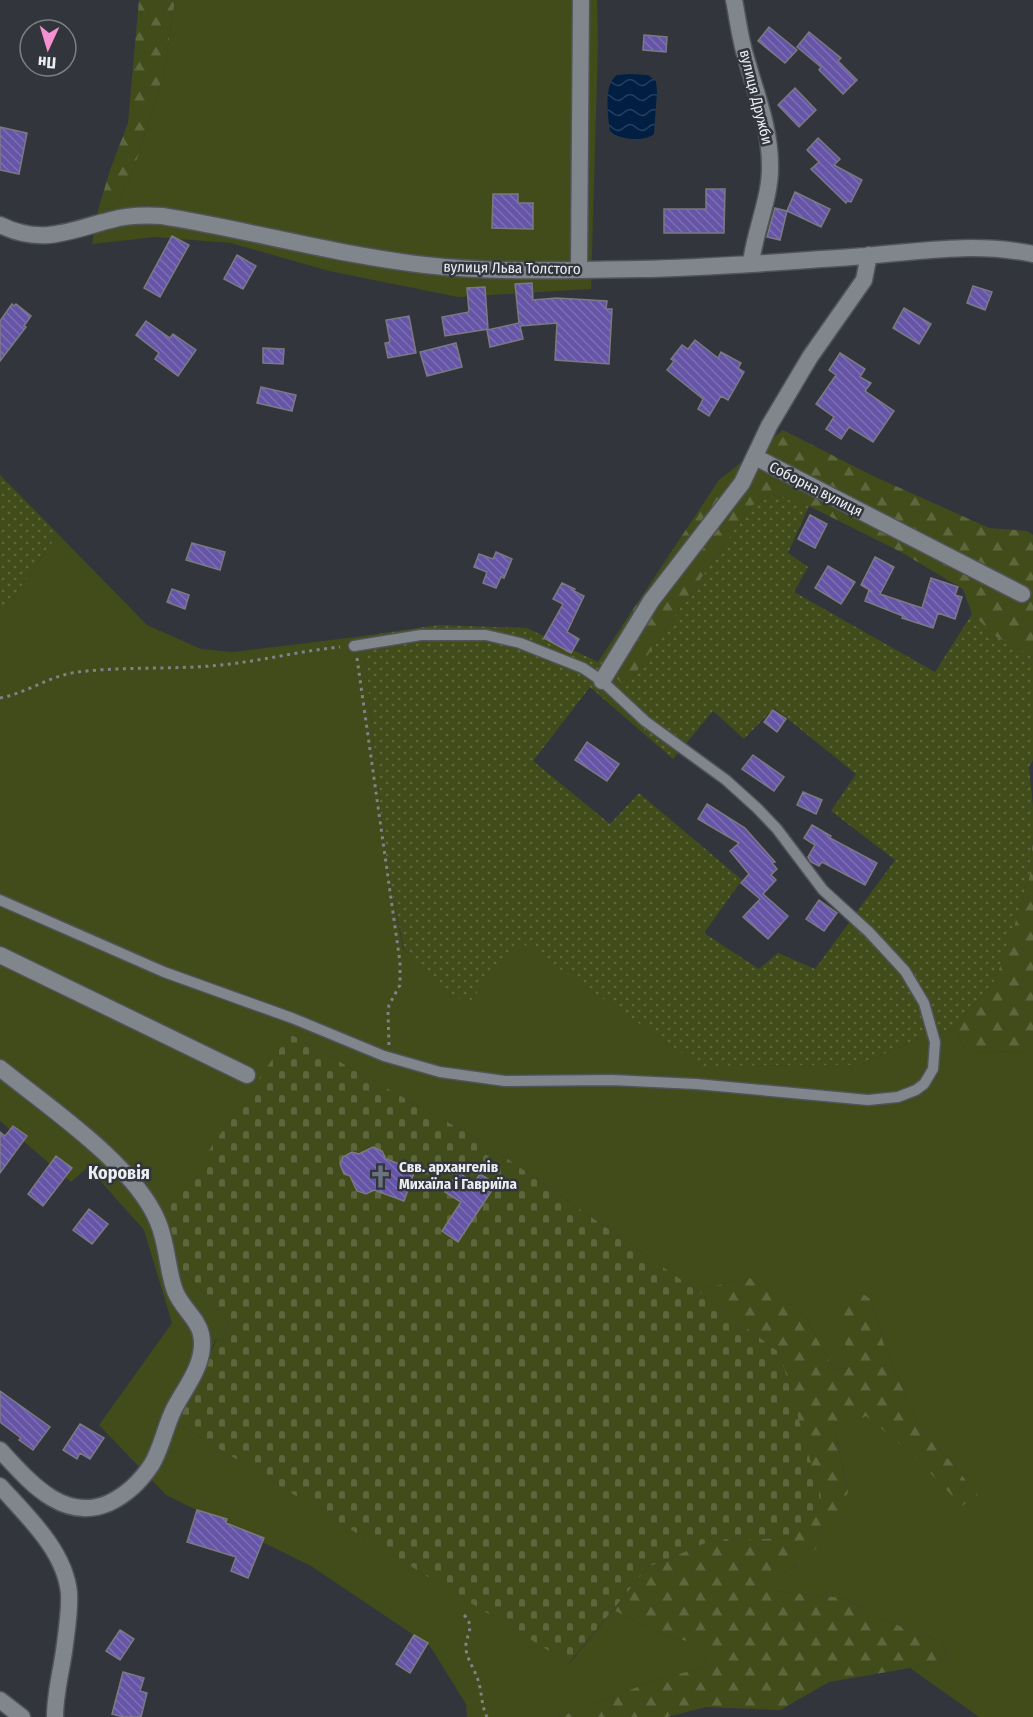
<svg xmlns="http://www.w3.org/2000/svg" width="1033" height="1717" viewBox="0 0 1033 1717" font-family="'Fira Sans Condensed',sans-serif">
	<style>
		.grass { fill: #414c1a }
		.forest { fill: url(#forest-firs) }
		.cemetery { fill: url(#cemetery-stones) }
		.park { fill: url(#park-dots); fill-rule: evenodd }
		.water { fill: url(#water-waves) }
		.building { fill: url(#building-back-hatch); stroke: #7b7a82; stroke-width: 1.5 }
		.lines { fill: none; stroke-linecap: round; stroke-linejoin: round }
		.service-casing { stroke: #505359; stroke-width: 13 }
		.minor-casing { stroke: #505359; stroke-width: 19 }
		.path { stroke: #7f8288; stroke-width: 3; stroke-dasharray: 3 4.5; stroke-linecap: butt }
		.service { stroke: #81858c; stroke-width: 10 }
		.minor { stroke: #81858c; stroke-width: 16 }
		.labels { text-anchor: middle; dominant-baseline: central; stroke-width: 5; stroke-linejoin: round; paint-order: stroke }
		.street-label { font-size: 15px; fill: #ebedf1; stroke: #32363c }
		.poi-label { font-size: 15px; font-weight: bold; fill: #ebedf1; stroke: #32363c; text-anchor: start }
		.quarter-label { font-size: 18px; font-weight: bold; fill: #ebedf1; stroke: #32363c }
	</style>
	<defs>
		<pattern id="forest-firs" width="22" height="20" patternUnits="userSpaceOnUse" patternTransform="scale(1.5)"><rect width="22" height="20" fill="#414c1a"/><path d="M5 1l3.5 6h-7zM16 11l3.5 6h-7z" fill="#5d663c"/></pattern>
		<pattern id="cemetery-stones" width="16" height="16" patternUnits="userSpaceOnUse" patternTransform="scale(1.5)"><rect width="16" height="16" fill="#414c1a"/><path d="M2 7V4a2 2 0 0 1 4 0v3zM10 15v-3a2 2 0 0 1 4 0v3z" fill="#5d663c"/></pattern>
		<pattern id="park-dots" width="8" height="8" patternUnits="userSpaceOnUse" patternTransform="scale(1.5)"><rect width="8" height="8" fill="#414c1a"/><path d="M2 2h.1M6 6h.1" fill="none" stroke="#5d663c" stroke-width="1.8" stroke-linecap="round"/></pattern>
		<pattern id="water-waves" width="16" height="10" patternUnits="userSpaceOnUse" patternTransform="scale(1.5)"><rect width="16" height="10" fill="#001f42"/><path d="M0 5q4-4 8 0t8 0" fill="none" stroke="#25405e"/></pattern>
		<pattern id="building-back-hatch" width="6" height="6" patternUnits="userSpaceOnUse" patternTransform="scale(1.5)"><rect width="6" height="6" fill="#6655a6"/><path d="M-1 5l2 2M0 0l6 6M5-1l2 2" fill="none" stroke="#7c6eb3"/></pattern>
	</defs>
	<rect width="100%" height="100%" fill="#32363c"/>
	<!-- grass -->
	<path class="grass" d="M175,0H597L598,43L591,289L458,297L329,271L231,243L155,237L92,244L98,210L117,207L136,162L164,72Z
		M58,534L147,625L201,649L233,652L363,636L384,844L391,887L403,949L468,1004L519,940L701,1066L859,1065L920,1038L954,1029L967,1052L1033,1051V1717H979L910,1668L947,1658L942,1642L876,1617L844,1598L773,1591L779,1576L809,1556L848,1492L835,1430L866,1415L911,1452L978,1495L917,1421L886,1351L870,1299L848,1369L833,1368L803,1313L750,1278L696,1290L483,1142L290,1034L183,1270L229,1323L222,1341L216,1339L177,1423L570,1663L613,1610L666,1636L699,1644L708,1656L704,1667L653,1681L559,1717H467L466,1704L430,1646L311,1566L166,1495L99,1425L172,1323L144,1230L88,1167L71,1182L0,1121V616Z"/>
	<!-- forest -->
	<path class="forest" d="M139,0H175L164,72L136,162L117,207L98,210L110,170L128,123Z
		M783,430L871,475L989,528L1027,531L1033,535V657L996,637L972,614L963,589L901,552L809,506L773,495L751,506L626,687L598,662L719,480Z
		M1033,838V1051L967,1052L954,1029L995,980L1010,939L1029,879Z
		M750,1278L803,1313L833,1368L848,1369L842,1316L858,1290L870,1299L886,1351L917,1421L978,1495L962,1506L911,1453L866,1416L835,1431L848,1492L834,1528L809,1556L779,1576L774,1591L844,1598L876,1617L942,1642L947,1658L910,1668L829,1682L780,1710L706,1707L667,1717H559L653,1681L704,1667L708,1656L699,1644L666,1636L613,1610L648,1567L708,1542L794,1537L780,1353L696,1290Z"/>
	<!-- cemetery -->
	<path class="cemetery" d="M290,1034L483,1142L696,1290L780,1353L822,1502L794,1537L708,1542L648,1567L569,1663L177,1423L217,1339L222,1341L229,1323L183,1270L166,1212Z"/>
	<!-- park -->
	<path class="park" d="M0,475L58,534L0,616Z
		M773,495L809,506L788,553L808,567L794,592L935,672L972,614L996,637L1033,657V760L1029,767L1033,807V838L1029,879L1010,939L995,980L954,1029L920,1038L859,1065L701,1066L519,941L468,1004L437,984L404,949L391,887L384,844L363,636L438,625L527,628L598,662L626,687L751,506ZM590,687L673,759L713,711L744,739L774,708L856,774L831,811L895,860L815,969L778,953L759,969L704,933L742,880L639,793L610,824L533,761Z"/>
	<!-- water -->
	<path class="water" d="M629,74L648,75L656,81L657,92L654,134C645,142 618,140 610,131C608,117 603,84 617,75Z"/>
	<!-- building -->
	<path class="building" d="M769,27L797,50L785,63L758,41Z
		M809,32L841,58L838,61L857,80L843,94L819,70L821,67L797,47Z
		M644,35L667,37L666,52L643,50Z
		M795,88L816,110L799,127L778,105Z
		M0,127L27,133L19,174L0,170Z
		M818,138L840,159L834,165L862,180L851,202L847,201L846,203L811,169L819,162L807,150Z
		M706,189H725L724,233H664V209H706Z
		M795,192L830,209L821,227L787,211Z
		M493,194H518V203H533V229L492,228Z
		M775,208L787,211L780,240L767,237Z
		M172,236L189,245L160,297L144,288Z
		M237,255L256,266L243,289L224,279Z
		M532,283L533,300L556,298L607,301L606,309H612L609,364L555,360L557,323L520,326L523,339L490,347L487,330L519,323L515,284Z
		M973,286L992,292L985,310L967,303Z
		M485,287L488,329L445,336L442,317L469,312L467,288Z
		M12,304L14,306L16,304L31,316L24,326L26,327L0,361V321Z
		M904,308L931,324L919,344L893,328Z
		M409,316L416,353L388,358L385,343L390,342L386,320Z
		M146,321L170,338L173,334L196,350L178,376L155,359L159,353L136,335Z
		M695,340L718,358L721,352L741,363L738,368L744,372L728,400L721,396L709,416L698,409L703,399L667,370L674,361L671,359L682,345L688,349Z
		M456,343L462,367L427,376L420,352Z
		M263,348L284,349L283,364L263,363Z
		M840,353L865,369L860,377L871,383L865,391L894,411L873,442L849,427L841,439L826,429L834,417L816,404L836,375L829,370Z
		M261,387L296,395L292,411L257,403Z
		M810,515L827,524L815,548L798,539Z
		M192,543L225,552L220,570L186,560Z
		M496,552L512,559L504,578L501,577L496,588L483,583L487,572L474,567L479,554L493,559Z
		M875,557L894,567L880,594L922,608L931,578L958,587L955,595L962,597L955,619L938,613L933,628L902,618L903,616L865,601L869,590L873,592L861,585Z
		M828,566L855,582L841,604L815,588Z
		M562,583L575,589L574,591L584,596L567,632L579,639L571,653L544,638L563,604L553,599Z
		M172,589L189,595L185,609L167,602Z
		M773,710L786,719L777,732L764,722Z
		M587,742L619,764L607,781L575,760Z
		M753,755L784,777L774,791L742,769Z
		M803,792L822,800L816,814L797,805Z
		M707,804L745,828L775,862L772,863L777,869L771,875L776,880L763,894L788,916L768,939L743,917L760,899L741,883L749,874L730,851L739,843L698,819Z
		M812,825L831,836L830,838L877,863L865,885L822,862L819,866L811,862L808,857L815,845L804,838Z
		M819,900L837,913L824,931L806,919Z
		M13,1126L27,1136L0,1173V1132L5,1136Z
		M373,1147L382,1151L386,1159L415,1170L404,1201L374,1190L366,1194L357,1191L350,1176L344,1174L340,1164L343,1157L352,1152L359,1154Z
		M56,1156L72,1168L43,1206L28,1194Z
		M458,1172L474,1183L480,1174L496,1184L458,1242L442,1231L461,1202L445,1192Z
		M89,1209L108,1224L92,1244L73,1230Z
		M0,1391L50,1427L33,1450L19,1440L21,1438L0,1422Z
		M80,1424L104,1438L90,1459L80,1453L77,1459L63,1450Z
		M197,1510L227,1519L226,1523L264,1538L248,1578L231,1571L236,1557L187,1542Z
		M120,1630L134,1639L120,1660L106,1651Z
		M414,1635L428,1643L410,1673L396,1664Z
		M123,1672L144,1678L140,1691L147,1693L141,1717H123L112,1714Z"/>
	<g class="lines">
		<defs>
			<path id="service" d="M0,900L164,972L292,1018L384,1056L440,1072L505,1081L612,1080L696,1084L868,1100L898,1097L916,1090L924,1084L933,1069L935,1042L924,1003L905,971L869,932L823,890L777,829L757,808L726,780L645,721L602,681L583,668L520,643L486,635H421L354,646"/>
			<path id="minor" d="M734,0C738,20 740,39 746,58C756,94 770,128 770,165C771,197 755,230 751,263
				M0,225C43,246 70,230 111,220C128,215 144,215 162,216C250,230 336,255 425,265C496,273 568,270 639,269C714,268 790,261 866,256C922,251 976,242 1033,254
				M579,269L581,0
				M755,457L1022,594
				M602,681L651,601L742,483L769,426L810,357L864,280L869,255
				M0,955L247,1075
				M0,1068C48,1107 135,1165 158,1222C167,1243 167,1267 174,1288C179,1306 198,1318 201,1334C207,1362 186,1386 174,1409C165,1427 162,1447 152,1464C141,1481 128,1494 109,1503C63,1523 29,1481 0,1450
				M0,1486C27,1516 65,1551 69,1593C70,1610 67,1628 65,1644C62,1669 55,1692 55,1717
				M0,1700L22,1717"/>
		</defs>
		<!-- service casing -->
		<use href="#service" class="service-casing"/>
		<!-- minor casing -->
		<use href="#minor" class="minor-casing"/>
		<!-- path -->
		<path class="path" d="M357,658L400,962V985L389,1005L388,1012L389,1045
			M0,698C27,693 51,675 78,672C126,666 174,670 221,665C261,661 300,651 340,647
			M464,1615C477,1628 464,1636 466,1650C468,1661 475,1670 478,1680C482,1692 481,1705 487,1717"/>
		<!-- service -->
		<use href="#service" class="service"/>
		<!-- minor -->
		<use href="#minor" class="minor"/>
	</g>
	<!-- icons -->
	<defs>
		<symbol id="church-bare" viewBox="-9 -9 18 18"><path d="M-1.2-6h2.4v3.5h3.3v2.4h-3.3V6h-2.4V-.1h-3.3v-2.4h3.3Z" fill="#6b7280" stroke="#32363c" stroke-width="2.5" paint-order="stroke"/></symbol>
	</defs>
	<g fill-rule="evenodd">
		<use href="#church-bare" x="364" y="1160" width="33" height="33"/>
	</g>
	<g class="labels">
		<!-- street labels -->
		<g class="street-label">
			<text transform="translate(756 97) rotate(76)">вулиця Дружби</text>
			<text transform="translate(512 268) rotate(1)">вулиця Льва Толстого</text>
			<text transform="translate(816 489) rotate(27)">Соборна вулиця</text>
		</g>
		<!-- poi labels -->
		<g class="poi-label">
			<text x="399" y="1167">Свв. архангелів<tspan x="399" dy="17">Михаїла і Гавриїла</tspan></text>
		</g>
		<!-- quarter labels -->
		<g class="quarter-label">
			<text x="119" y="1173">Коровія</text>
		</g>
	</g>
	<!-- north arrow -->
	<g transform="translate(48 48) rotate(184)"><circle r="28" fill="#32363c" stroke="#7c7f84" stroke-width="1.5"/>
	<path d="M0-4.5L10 22L0 15L-10 22Z" fill="#f590d1"/>
	<text y="-9" font-size="16" font-weight="bold" text-anchor="middle" fill="#ebedf1">Пн</text>
	</g>
</svg>
